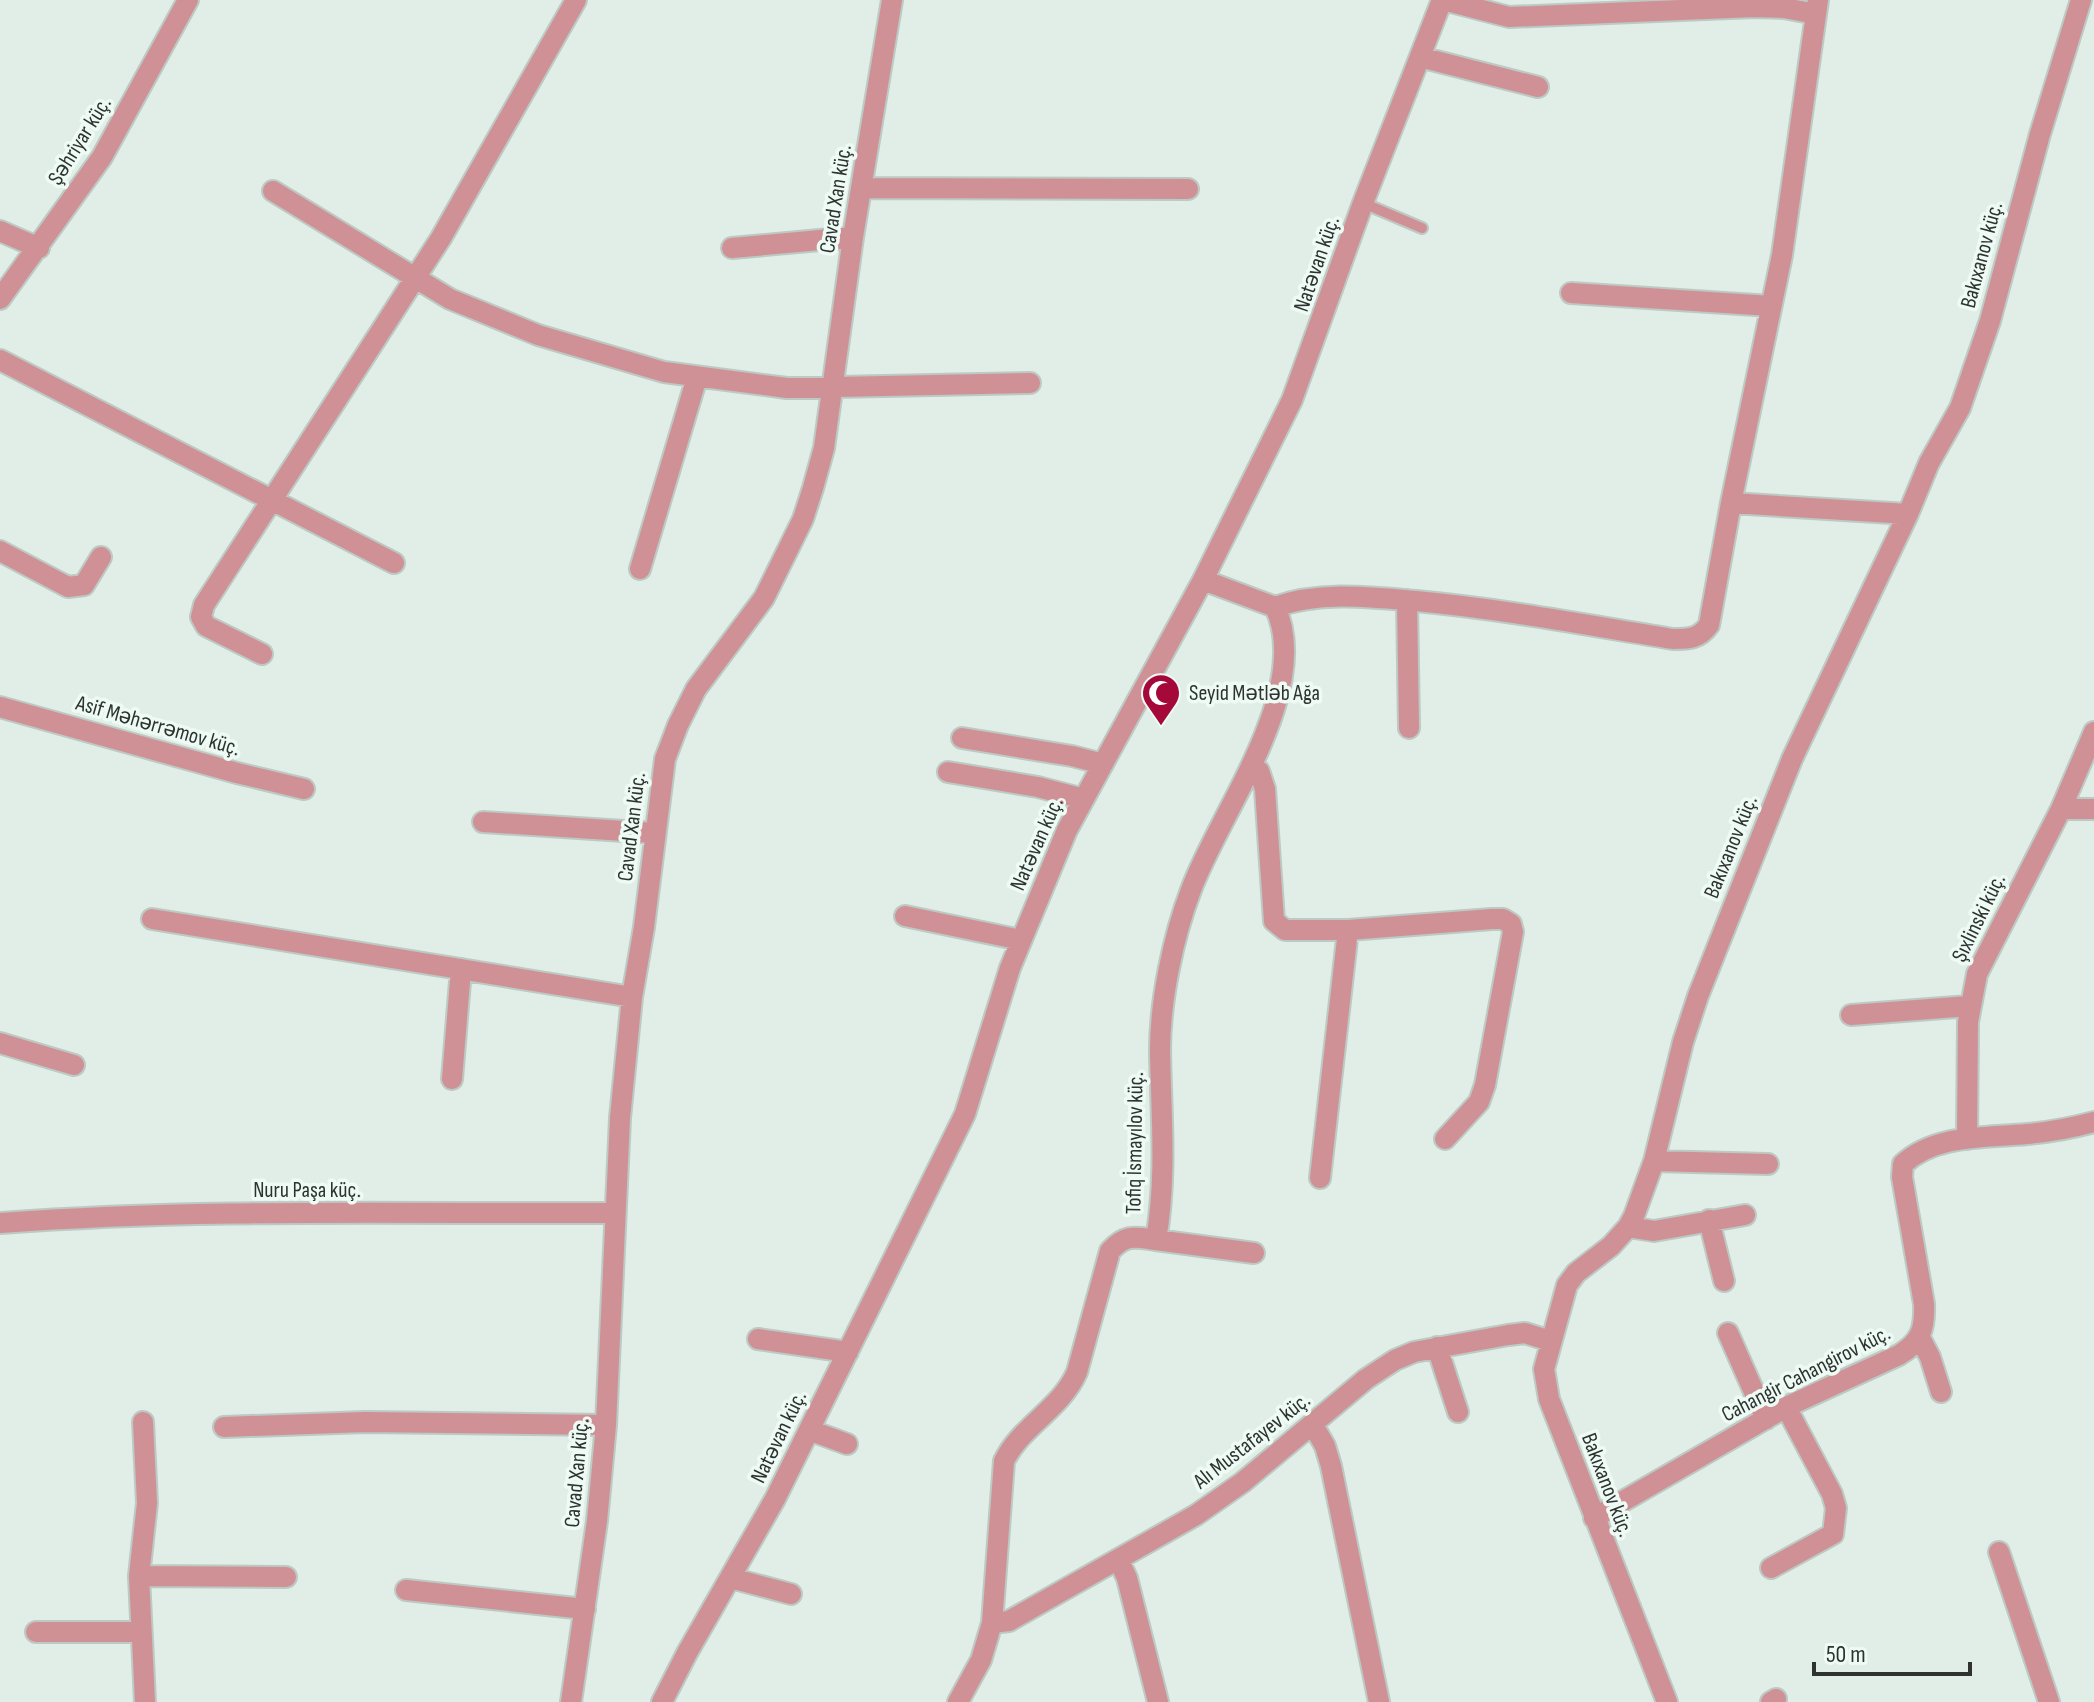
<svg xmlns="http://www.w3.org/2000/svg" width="2094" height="1702" viewBox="0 0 2094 1702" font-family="'Sofia Sans Condensed',sans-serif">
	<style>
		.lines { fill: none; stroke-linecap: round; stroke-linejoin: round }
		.lane-casing { stroke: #bdc9c3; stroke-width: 14 }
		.street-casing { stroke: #bdc9c3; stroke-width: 24 }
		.lane { stroke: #d09196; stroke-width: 10 }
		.street { stroke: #d09196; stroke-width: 20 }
		.labels { text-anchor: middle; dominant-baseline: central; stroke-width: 7; stroke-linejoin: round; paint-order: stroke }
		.street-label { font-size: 22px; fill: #2e3331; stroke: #eefbf5 }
		.poi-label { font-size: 22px; fill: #2e3331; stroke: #eefbf5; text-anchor: start }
	</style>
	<rect width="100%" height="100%" fill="#e1eee8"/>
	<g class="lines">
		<defs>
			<path id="lane" d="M1363,203L1422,228"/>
			<path id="street" d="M1443,0L1509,17L1754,7L1784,8L1816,14
				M1420,57L1538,87
				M862,188L1188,189
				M273,191L450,299L538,335L664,372L787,388L1030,383
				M0,231L39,248
				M732,248L853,237
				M1571,293L1771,306
				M0,299L102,157L188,0
				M0,360L394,563
				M1731,503L1908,514
				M0,551L68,587L84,585L101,557
				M640,569L697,377
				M1407,600L1409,728
				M1275,607C1320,591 1370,597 1416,601C1502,609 1587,625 1673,639C1689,639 1699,639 1709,625L1731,503L1782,255L1818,0
				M262,654L206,626L201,617L204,605L441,238L576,0
				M0,707L237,773L304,789
				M962,738L1072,756L1103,764
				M1253,766L1259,771L1265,789L1274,921L1285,930H1348L1492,919H1503L1511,924L1513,932L1485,1085L1479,1102L1445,1139
				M948,772L1038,787L1084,799
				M2061,809H2094
				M483,822L655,833
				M905,916L1021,940
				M152,919L632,997
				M1851,1015L1969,1006
				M0,1043L74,1065
				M452,1079L461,969
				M1967,1139L1968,1022L1977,974L2061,809L2094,732
				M1654,1161L1768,1164
				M1320,1178L1348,930
				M1709,1220L1724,1281
				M0,1223C204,1208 410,1214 614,1213
				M1628,1227L1654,1231L1745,1215
				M1156,1240L1254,1253
				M1728,1333L1766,1419
				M1920,1338L1930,1357L1941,1392
				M758,1339L848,1352
				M1437,1347L1458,1412
				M143,1422L147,1503L139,1576L145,1702
				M1313,1425L1325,1446L1331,1466L1379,1702
				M224,1427L365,1422L606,1425
				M809,1430L847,1444
				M1594,1518L1786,1407L1899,1355C1921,1342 1925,1329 1924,1304L1902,1177L1903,1164C1936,1134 1985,1138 2027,1134C2050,1132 2072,1128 2094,1122
				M1999,1552L2049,1702
				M1119,1561L1127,1578L1158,1702
				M1771,1568L1833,1534L1836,1508L1832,1494L1786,1407
				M139,1576L286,1577
				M731,1578L791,1594
				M406,1590L585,1609
				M992,1623L1009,1621L1196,1515L1243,1482L1366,1379L1395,1360L1414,1352L1508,1335L1525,1333L1550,1341
				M36,1632H140
				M571,1702L597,1521L606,1425L620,1118L632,997L644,927L665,759L678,725L696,689L764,598L803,519L813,488L824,448L853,237L892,0
				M662,1702L687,1653L775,1499L965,1114L1010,968L1067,830L1203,580L1292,400L1363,203L1442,0
				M958,1702L981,1660L992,1623L1004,1461C1021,1426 1061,1409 1077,1372L1110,1251C1126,1234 1134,1237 1156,1240C1167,1176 1161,1115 1160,1051C1160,1001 1173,937 1191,890C1219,813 1314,690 1275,607L1203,580
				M1667,1702L1549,1399L1544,1369L1567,1285L1576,1273L1611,1246L1628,1227L1634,1216L1654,1161L1683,1042L1698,996L1792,759L1908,514L1929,463L1960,408L1990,321L2040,134L2081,0
				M1771,1702L1776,1699"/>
		</defs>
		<!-- lane casing -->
		<use href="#lane" class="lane-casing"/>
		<!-- street casing -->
		<use href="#street" class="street-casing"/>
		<!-- lane -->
		<use href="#lane" class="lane"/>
		<!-- street -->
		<use href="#street" class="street"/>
	</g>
	<!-- icons -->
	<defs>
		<symbol id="mosque-pin" viewBox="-11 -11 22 30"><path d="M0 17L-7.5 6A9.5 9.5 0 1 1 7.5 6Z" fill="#a50939" stroke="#eefbf5"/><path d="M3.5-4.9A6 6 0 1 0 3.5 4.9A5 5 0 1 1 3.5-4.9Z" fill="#fff"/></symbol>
	</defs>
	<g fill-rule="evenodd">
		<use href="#mosque-pin" x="1139" y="671" width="44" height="60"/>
	</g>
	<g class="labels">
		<!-- street labels -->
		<g class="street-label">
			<text transform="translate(80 141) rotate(-58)">Şəhriyar küç.</text>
			<text transform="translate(836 199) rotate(-81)">Cavad Xan küç.</text>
			<text transform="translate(1982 255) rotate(-75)">Bakıxanov küç.</text>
			<text transform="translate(1317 264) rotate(-71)">Natəvan küç.</text>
			<text transform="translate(158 726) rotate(16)">Asif Məhərrəmov küç.</text>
			<text transform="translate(632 827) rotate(-83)">Cavad Xan küç.</text>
			<text transform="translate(1037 844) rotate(-66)">Natəvan küç.</text>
			<text transform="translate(1731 847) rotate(-68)">Bakıxanov küç.</text>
			<text transform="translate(1979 918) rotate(-64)">Şıxlinski küç.</text>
			<text transform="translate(1135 1143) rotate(-89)">Tofiq İsmayılov küç.</text>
			<text x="307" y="1190">Nuru Paşa küç.</text>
			<text transform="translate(1806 1374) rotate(-27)">Cahangir Cahangirov küç.</text>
			<text transform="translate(779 1437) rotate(-64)">Natəvan küç.</text>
			<text transform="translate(1252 1441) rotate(-38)">Alı Mustafayev küç.</text>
			<text transform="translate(577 1473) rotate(-85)">Cavad Xan küç.</text>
			<text transform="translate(1607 1485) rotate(69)">Bakıxanov küç.</text>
		</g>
		<!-- poi labels -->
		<g class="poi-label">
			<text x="1189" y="693">Seyid Mətləb Ağa</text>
		</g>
	</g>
	<!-- scale -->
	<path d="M1814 1662v12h156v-12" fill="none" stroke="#2e3331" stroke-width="4"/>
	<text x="1826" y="1662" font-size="24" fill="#2e3331" stroke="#eefbf5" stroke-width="6" paint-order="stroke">50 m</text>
</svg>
